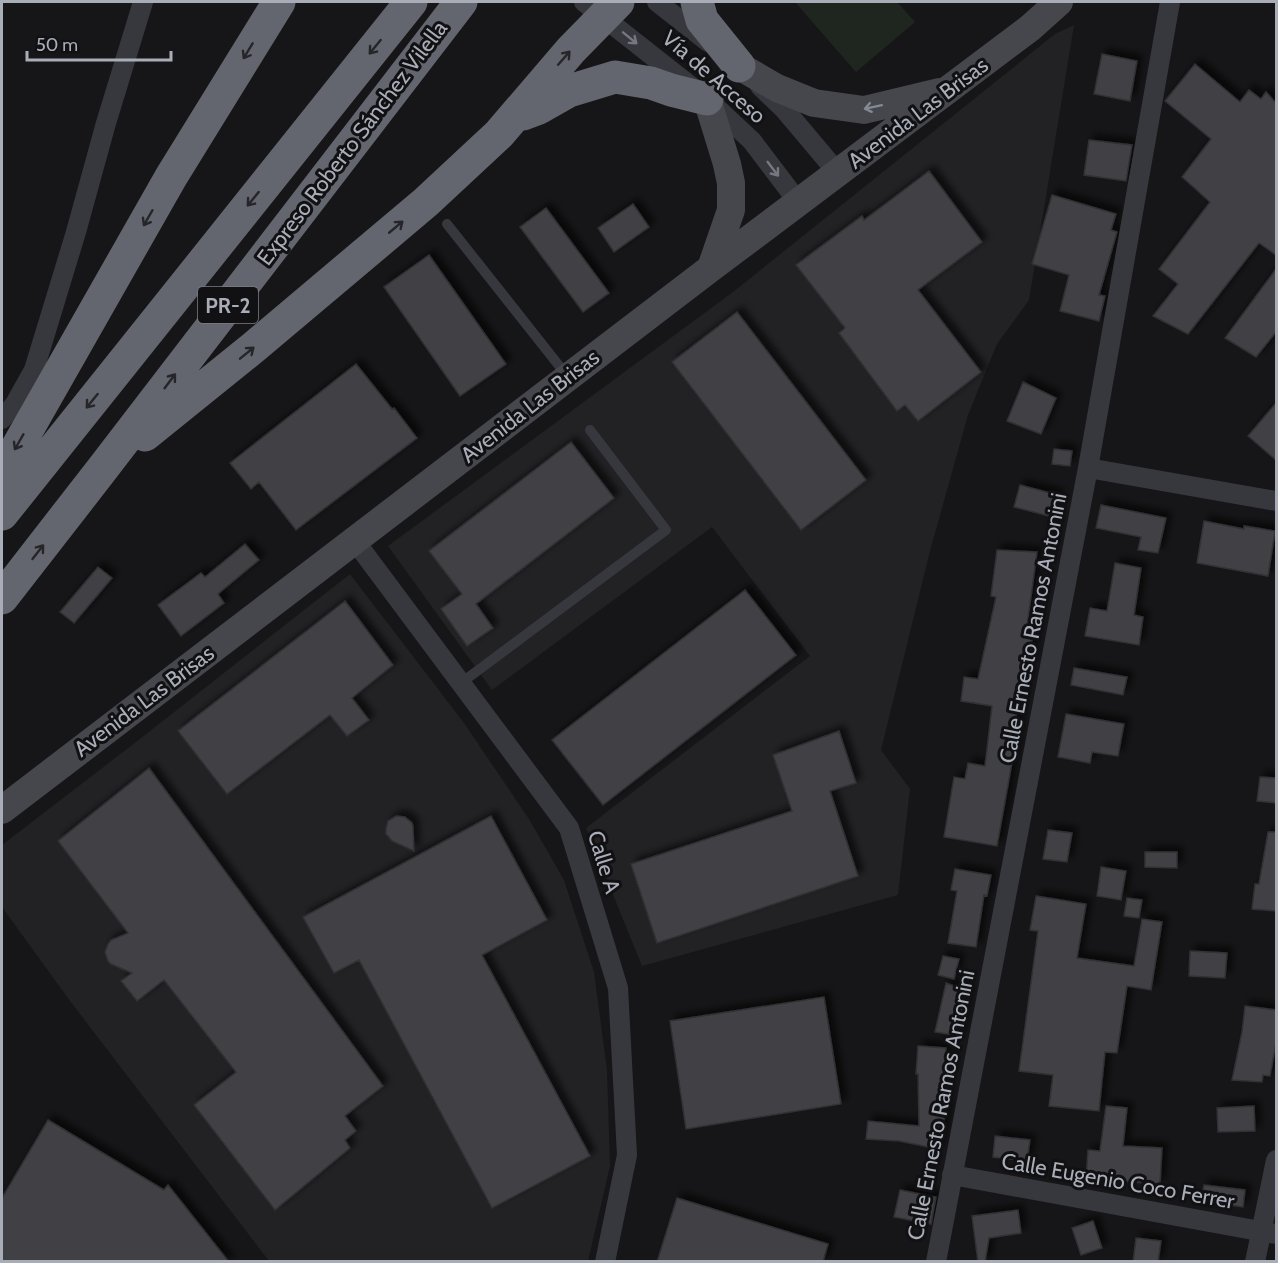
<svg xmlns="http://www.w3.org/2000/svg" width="1278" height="1263" viewBox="0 0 1278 1263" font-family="Cabin,sans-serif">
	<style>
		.built { fill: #222225 }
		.green { fill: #1e261f }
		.building { fill: #404145; stroke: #303034; stroke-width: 1.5; filter: url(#shadow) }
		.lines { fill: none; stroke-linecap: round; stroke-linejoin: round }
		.lane { stroke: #37383d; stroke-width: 10 }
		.street { stroke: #37383d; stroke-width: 20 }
		.secondary { stroke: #45474d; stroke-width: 28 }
		.highway { stroke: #63666e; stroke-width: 33 }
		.oneway { stroke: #757881 }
		.oneway2 { stroke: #26262a }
		.oneway3 { stroke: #858993 }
		.labels { text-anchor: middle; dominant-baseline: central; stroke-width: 6; stroke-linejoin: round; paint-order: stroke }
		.shield { fill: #111113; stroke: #7b7e86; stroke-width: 1.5 }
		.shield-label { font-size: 21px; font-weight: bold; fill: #a8adb8 }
		.street-label { font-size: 22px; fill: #a8adb8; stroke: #111113 }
	</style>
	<defs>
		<filter id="shadow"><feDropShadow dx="5.5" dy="-5.5" stdDeviation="3" flood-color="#0009"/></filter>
	</defs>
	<rect width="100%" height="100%" fill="#161618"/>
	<!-- built -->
	<path class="built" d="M1074,25L1029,300L997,344L968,415L930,551L881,750L910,789L898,895L642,966L586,828L810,656L712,527L492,690L388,546L733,292L1055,34Z
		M350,574L464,723L529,819L564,880L594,972L607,1070L610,1166L588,1261H269L70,1001L2,907V845L136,742Z"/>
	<!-- green -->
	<path class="green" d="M795,2H897L915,22L856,72Z"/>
	<!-- building -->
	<path class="building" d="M1102,54L1137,61L1130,101L1094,94Z
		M1195,64L1240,102L1249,90L1261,99L1266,92L1276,103V255L1259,243L1188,334L1153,316L1178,284L1159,269L1210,202L1182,177L1211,139L1165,101Z
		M1089,140L1132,145L1126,181L1084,175Z
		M929,171L982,242L918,290L981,372L918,421L905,405L897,411L839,333L845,328L796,265L862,216L864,220Z
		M1052,195L1116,214L1111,230L1117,232L1099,295L1105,296L1099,321L1060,311L1069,275L1032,264Z
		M633,204L649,227L614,252L598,228Z
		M546,208L609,293L583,312L520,227Z
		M429,255L506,364L460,396L384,287Z
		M1276,269V332L1256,357L1225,338Z
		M737,312L866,480L801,530L672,362Z
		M356,364L392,409L394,408L417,438L296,530L259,482L251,489L230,463Z
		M1023,382L1056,398L1041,434L1007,421Z
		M1276,403V460L1248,436Z
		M571,442L614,498L476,604L493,628L467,646L441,609L462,594L429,551Z
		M1054,449L1072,451L1070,466L1052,464Z
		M1020,485L1058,495L1053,517L1014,507Z
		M1101,505L1166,518L1158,553L1138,550L1141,537L1096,528Z
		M1204,521L1244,529V526L1275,531L1268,576L1197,563Z
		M245,544L259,560L218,594L224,603L181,636L158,605L201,573L205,577Z
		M997,550L1037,552L1027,627L1033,628L1030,663L1024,662L1016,717H1018L1015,746L997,846L944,837L954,777L965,779L968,763L985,766L992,706L961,701L964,677L978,679L996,597L991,596Z
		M1115,563L1141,568L1134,615L1143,617L1139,645L1085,636L1090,608L1107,611Z
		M98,567L112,578L74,623L60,612Z
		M745,590L796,655L603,805L552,740Z
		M345,601L393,665L352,698L369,720L347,736L330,715L227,794L178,731Z
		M1074,668L1127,677L1123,695L1071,685Z
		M1066,714L1124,724L1118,756L1092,752L1090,763L1058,757Z
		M839,731L856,783L830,791L858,876L657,943L631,864L792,811L773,755Z
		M149,768L383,1086L345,1116L356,1131L345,1140L350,1148L275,1210L194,1105L236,1072L164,980L137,1001L121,981L132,973L111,964L108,961L105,952L108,944L111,940L128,933L58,841Z
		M1260,777L1276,778V803L1257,801Z
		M396,816L405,817L412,823L413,827L414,851L392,841L386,834V829L388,821Z
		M491,816L547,920L482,955L590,1156L492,1208L359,960L334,973L303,917Z
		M1048,830L1072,833L1067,862L1043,859Z
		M1268,832H1276V911L1252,909L1255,884H1259Z
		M1145,852H1177V868L1145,867Z
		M1101,867L1126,871L1121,900L1097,896Z
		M955,869L991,875L987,896L984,895L976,947L948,943L957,891L951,890Z
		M1036,896L1086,904L1077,958L1134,966L1142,919L1162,922L1151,990L1127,986L1117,1053L1105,1052L1099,1111L1049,1106L1053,1075L1019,1071L1038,931L1030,930Z
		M1127,898L1142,900L1139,918L1124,916Z
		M1190,951L1227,953L1225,978L1189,976Z
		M943,956L959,959L954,979L938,975Z
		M946,983L967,991L959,1036L935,1032Z
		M824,997L841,1104L686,1129L670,1021Z
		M1245,1006L1276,1010V1043L1270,1076L1263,1075L1262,1082L1232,1080L1242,1032Z
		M918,1046L946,1048L943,1085H945V1115L939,1149L899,1141L866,1139L868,1121L919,1126L918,1074H916Z
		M1106,1106L1127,1108L1123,1146L1162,1148L1160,1184L1086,1179L1088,1150L1100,1151Z
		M1254,1106L1255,1131L1218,1132L1217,1108Z
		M48,1120L164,1190L168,1185L229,1262H2V1198Z
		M995,1136L1030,1140L1027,1161L993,1157Z
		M1204,1185L1245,1190L1243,1207L1201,1201Z
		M900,1190L936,1197L931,1224L894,1217Z
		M677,1198L828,1244L823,1262H657Z
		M1018,1210L1021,1233L989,1238L985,1262H978L972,1216Z
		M1093,1221L1102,1248L1081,1255L1072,1228Z
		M1136,1238L1161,1241L1158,1262H1133Z"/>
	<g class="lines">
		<!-- lane -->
		<path class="lane" d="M447,224L568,377
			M461,683L666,530L590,430"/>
		<!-- street -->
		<path class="street" d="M584,2L707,99L752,141L799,203
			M657,2L708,42
			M760,86L784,109L838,173
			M2,419L15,404L34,370L76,232L106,123L143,2
			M1088,468L1276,501
			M355,541L569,828L618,988L627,1155L605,1262
			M952,1175L1276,1234
			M936,1262L1088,468L1170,2
			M1255,1262L1276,1160"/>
		<!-- secondary -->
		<path class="secondary" d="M739,66L777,88L814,103L864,110L939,92
			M707,99L727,164L731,183V210L711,268
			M2,810L711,268L1030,28L1059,2"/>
		<!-- highway -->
		<path class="highway" d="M697,2L702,20L739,66
			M523,114L539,108L569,91L615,77L651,83L671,90L707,99
			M145,435L254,347L426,202L499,134L571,50L618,2
			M2,474L171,177L279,2
			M2,514L411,2
			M2,598L103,468L461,2"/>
	</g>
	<!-- one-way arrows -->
	<defs><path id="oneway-shaft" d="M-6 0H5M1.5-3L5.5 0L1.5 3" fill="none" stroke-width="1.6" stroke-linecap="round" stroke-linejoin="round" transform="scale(1.5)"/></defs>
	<g class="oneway">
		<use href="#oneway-shaft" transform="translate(630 38) rotate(39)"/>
		<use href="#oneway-shaft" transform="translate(773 169) rotate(53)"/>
	</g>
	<g class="oneway2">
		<use href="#oneway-shaft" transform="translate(375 47) rotate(129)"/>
		<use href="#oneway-shaft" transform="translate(248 51) rotate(121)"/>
		<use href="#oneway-shaft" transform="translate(564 58) rotate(-49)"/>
		<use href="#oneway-shaft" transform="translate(253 199) rotate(129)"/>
		<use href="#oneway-shaft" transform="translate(148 218) rotate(120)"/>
		<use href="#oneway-shaft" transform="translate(396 227) rotate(-40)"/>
		<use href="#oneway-shaft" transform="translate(247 353) rotate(-39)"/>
		<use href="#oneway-shaft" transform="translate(170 381) rotate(-53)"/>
		<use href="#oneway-shaft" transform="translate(92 401) rotate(129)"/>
		<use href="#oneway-shaft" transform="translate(19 442) rotate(120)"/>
		<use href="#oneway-shaft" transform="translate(38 552) rotate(-52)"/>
	</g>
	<use class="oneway3" href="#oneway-shaft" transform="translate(873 107) rotate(168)"/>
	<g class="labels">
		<!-- shield labels -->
		<rect class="shield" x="198" y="287" width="60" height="36" rx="4.5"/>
		<g class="shield-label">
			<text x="228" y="305">PR-2</text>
		</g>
		<!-- street labels -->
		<g class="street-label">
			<text transform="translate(714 77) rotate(41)">Vía de Acceso</text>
			<text transform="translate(918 113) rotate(-37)">Avenida Las Brisas</text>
			<text transform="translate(352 143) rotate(-53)">Expreso Roberto Sánchez Vilella</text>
			<text transform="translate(530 406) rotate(-38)">Avenida Las Brisas</text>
			<text transform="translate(1033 628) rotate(-79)">Calle Ernesto Ramos Antonini</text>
			<text transform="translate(144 701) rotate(-37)">Avenida Las Brisas</text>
			<text transform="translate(604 862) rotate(73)">Calle A</text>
			<text transform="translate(941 1105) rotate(-79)">Calle Ernesto Ramos Antonini</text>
			<text transform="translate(1118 1181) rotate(10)">Calle Eugenio Coco Ferrer</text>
		</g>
	</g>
	<!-- border -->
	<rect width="1278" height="1263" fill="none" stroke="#a8adb8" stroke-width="6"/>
	<!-- scale -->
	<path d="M27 51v9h144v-9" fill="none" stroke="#a8adb8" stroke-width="3"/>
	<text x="36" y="51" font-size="18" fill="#a8adb8" stroke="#111113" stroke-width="4.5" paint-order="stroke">50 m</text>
</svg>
